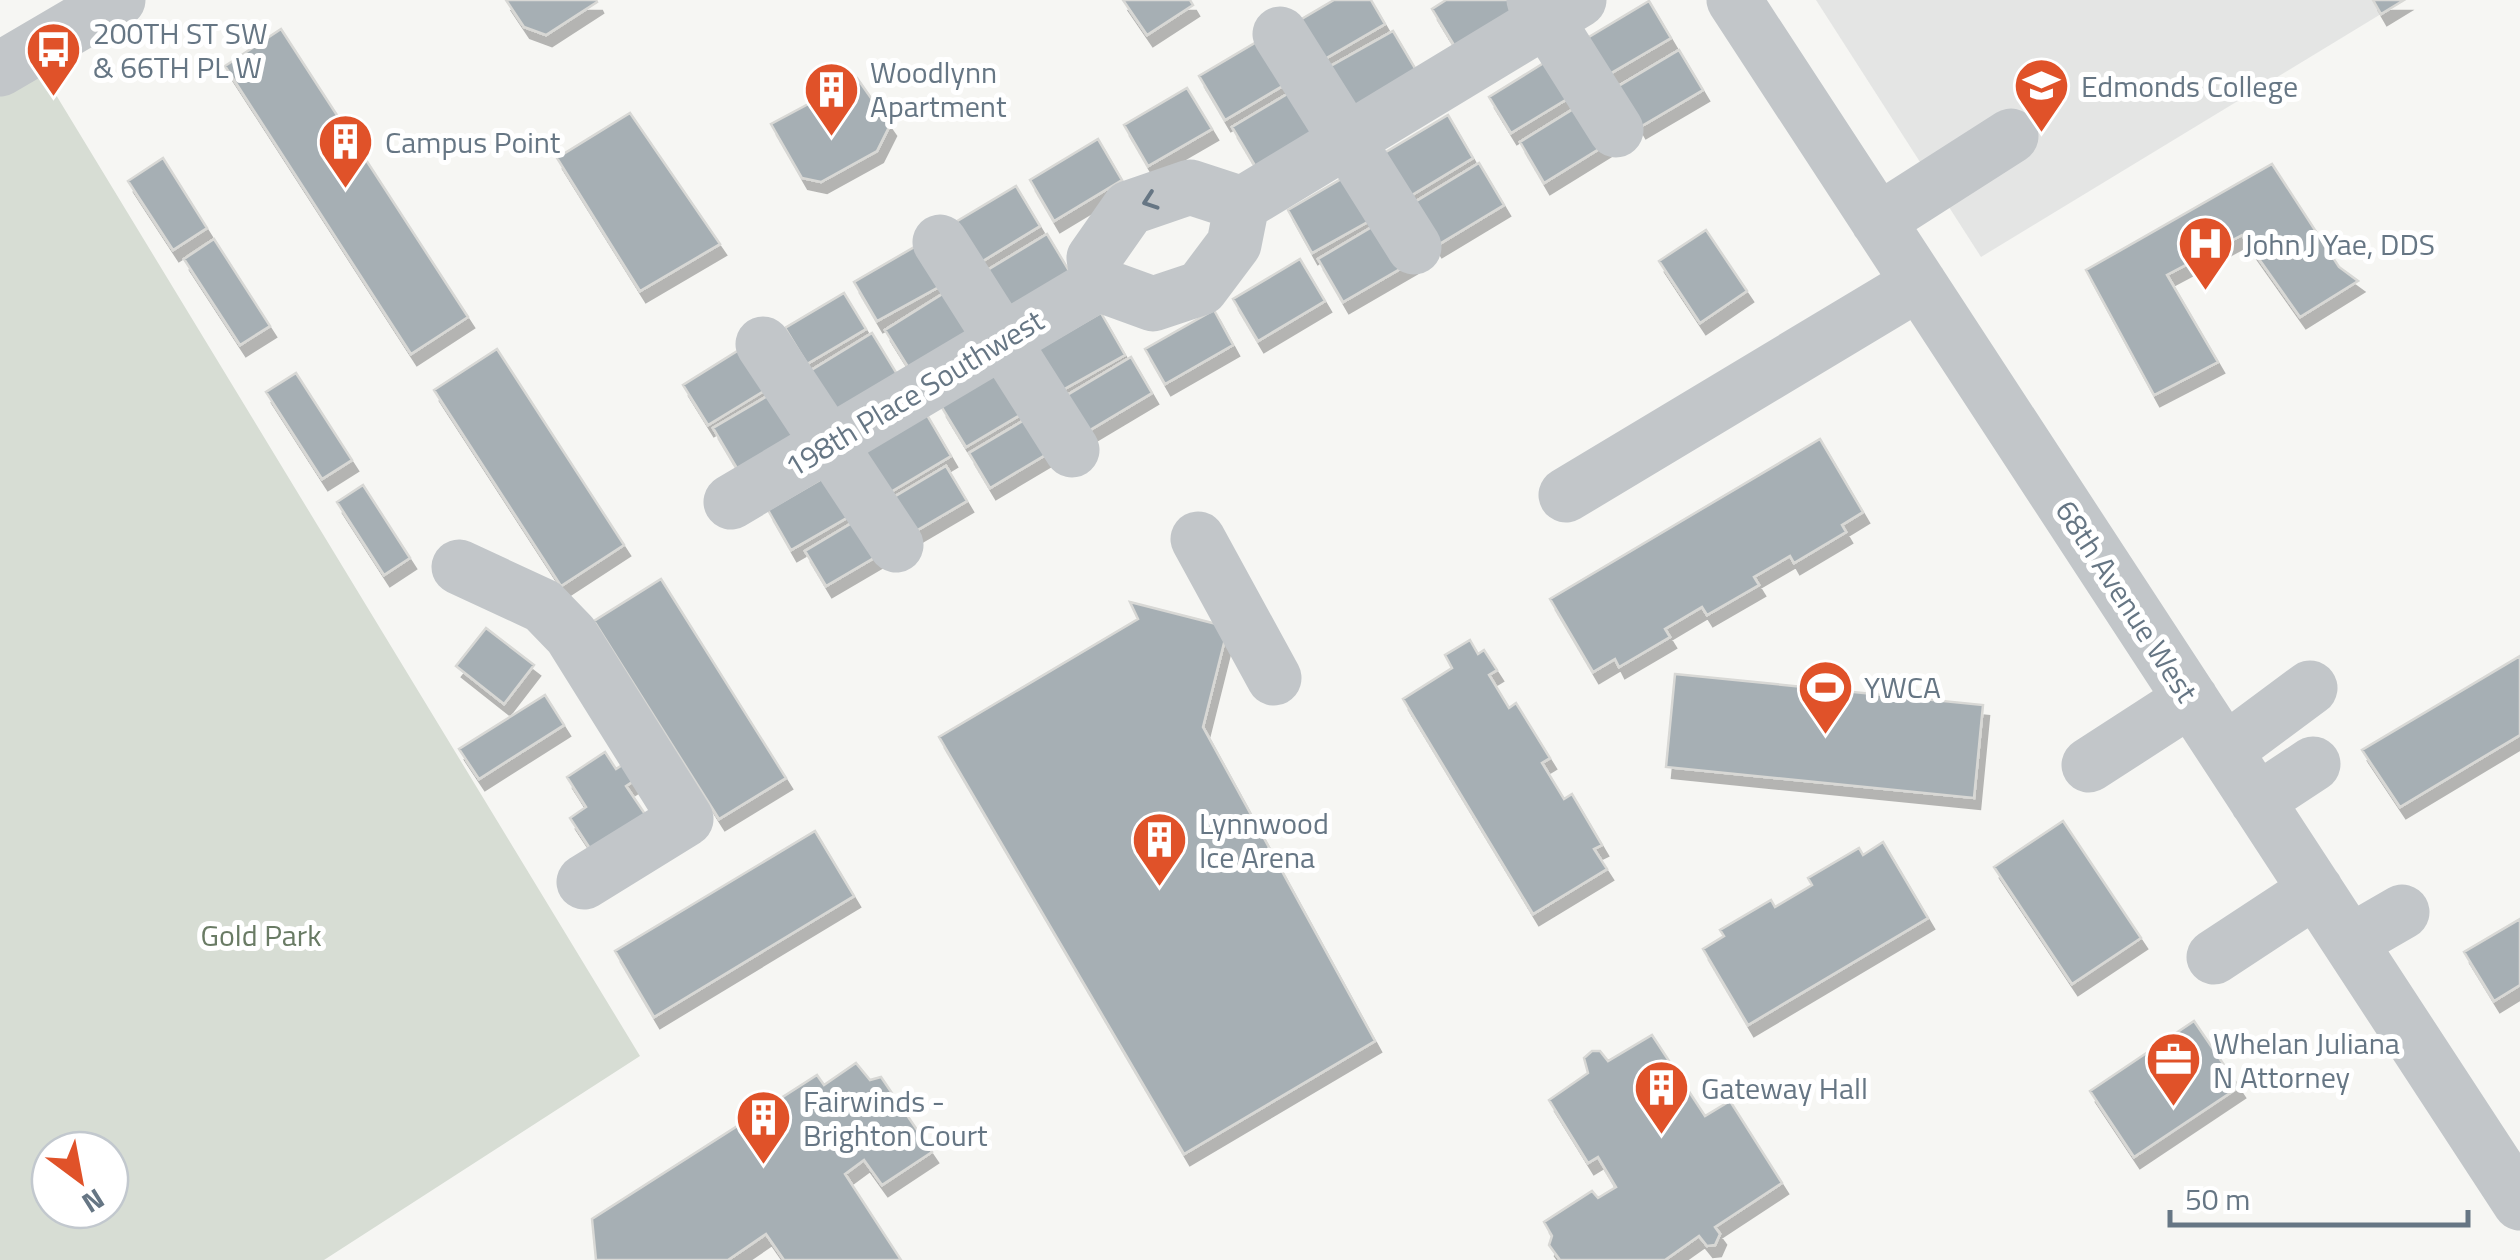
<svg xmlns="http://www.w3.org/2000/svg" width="2520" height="1260" viewBox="0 0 2520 1260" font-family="'Titillium Web',sans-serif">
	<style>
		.built { fill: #e4e5e4 }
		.green { fill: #d7ddd4; fill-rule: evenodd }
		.building { fill: #a6afb4; stroke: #d8d8d5; stroke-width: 2.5; filter: url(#shadow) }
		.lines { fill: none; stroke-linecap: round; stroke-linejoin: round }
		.minor { stroke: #c2c6c9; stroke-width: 55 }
		.oneway { stroke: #667684 }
		.labels { text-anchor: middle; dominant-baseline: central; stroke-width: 10; stroke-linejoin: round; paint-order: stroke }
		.poi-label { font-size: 30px; fill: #667684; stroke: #fff; text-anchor: start }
		.street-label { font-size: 30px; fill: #667684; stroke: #fff }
		.park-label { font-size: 30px; fill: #697b64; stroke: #fff }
	</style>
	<defs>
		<filter id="shadow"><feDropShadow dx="6" dy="11" stdDeviation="0" flood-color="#0004"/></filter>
	</defs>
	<rect width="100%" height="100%" fill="#f6f6f3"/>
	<!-- built -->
	<path class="built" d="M1816,0H2404L1981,257Z"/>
	<!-- green -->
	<path class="green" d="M36,62L640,1056L324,1260H0V84ZM50,1150H110V1210H50Z"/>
	<!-- building -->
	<path class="building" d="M506,0H596L597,2L546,35L524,27Z
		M1123,0H1190L1193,5L1147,35Z
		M1334,0H1371L1385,24L1323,60L1300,20Z
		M1446,0H1515L1522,12L1457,50L1432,9Z
		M2373,0H2404L2381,14Z
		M1649,1L1671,38L1606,76L1584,40Z
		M281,29L468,317L411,354L225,66Z
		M1393,31L1419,75L1354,112L1329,67Z
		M1265,37L1291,81L1225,120L1199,76Z
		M1679,50L1703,90L1640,127L1617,87Z
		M1555,56L1577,93L1511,133L1489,97Z
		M857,78L890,125L877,151L821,182L802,178L771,124Z
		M1299,87L1325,130L1257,169L1232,127Z
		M1187,88L1212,129L1148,166L1124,125Z
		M1583,103L1607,144L1544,183L1520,142Z
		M630,113L720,244L640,291L557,158Z
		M1448,115L1473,158L1407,198L1381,155Z
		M1098,139L1122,180L1054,221L1030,180Z
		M163,158L207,228L173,250L128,181Z
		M1479,163L1504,205L1436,246L1410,205Z
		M2272,164L2339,267L2358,281L2300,317L2242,235L2167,275L2218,362L2154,395L2086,270Z
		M1355,171L1380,215L1312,253L1288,210Z
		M1016,186L1040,226L973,267L949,226Z
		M1387,218L1412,262L1343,302L1318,259Z
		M1706,230L1747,291L1700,323L1659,261Z
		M1047,234L1071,274L1005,314L981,274Z
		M214,239L270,326L240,345L184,259Z
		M923,242L946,283L877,321L854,282Z
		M1300,259L1325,301L1258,341L1233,299Z
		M952,288L977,328L910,370L885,330Z
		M844,293L866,329L807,364L785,328Z
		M1214,310L1233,345L1165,384L1145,349Z
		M1101,313L1125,355L1059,392L1035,351Z
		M872,333L897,374L830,415L805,374Z
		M747,345L772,386L708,425L683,385Z
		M497,349L624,545L561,586L434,390Z
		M1131,357L1152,393L1085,433L1064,397Z
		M1007,367L1032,408L966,447L941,406Z
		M296,373L352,460L322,479L266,392Z
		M781,388L806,430L738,470L713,428Z
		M1036,413L1057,448L990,488L969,453Z
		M927,415L951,456L884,496L860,454Z
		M1820,439L1863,512L1842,525L1846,532L1794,563L1790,556L1754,577L1759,585L1707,615L1702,607L1665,629L1670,637L1619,667L1615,659L1593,672L1550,599Z
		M946,466L967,501L909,535L889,500Z
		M834,472L857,512L791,550L768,510Z
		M363,485L410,558L384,575L337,502Z
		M862,517L884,552L826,586L805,551Z
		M661,579L786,778L719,819L594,621Z
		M1130,602L1228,627L1203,727L1375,1041L1184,1154L939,737L1138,619Z
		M486,628L534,665L504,704L456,666Z
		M1470,640L1478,654L1484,650L1497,670L1489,675L1509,708L1516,703L1550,758L1542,763L1564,799L1572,794L1602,845L1594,849L1607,869L1533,914L1403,699L1452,668L1445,655Z
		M2520,656V735L2400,807L2362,750Z
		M1675,674L1983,705L1974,798L1666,767Z
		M545,695L564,725L479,779L459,749Z
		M605,752L616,769L630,760L641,776L626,786L647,817L591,850L570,818L586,807L567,777Z
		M2063,821L2141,938L2072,984L1994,867Z
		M815,831L854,896L654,1017L615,951Z
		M1883,842L1928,918L1748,1025L1703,949L1724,936L1720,930L1771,900L1775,907L1812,885L1808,878L1859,848L1863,855Z
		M2520,919V985L2494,1001L2464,952Z
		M2194,1021L2239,1087L2134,1157L2090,1091Z
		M1652,1035L1705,1116L1730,1101L1782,1183L1715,1227L1720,1234L1715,1245L1707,1246L1699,1236L1665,1260H1560L1549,1245L1552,1236L1544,1222L1592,1191L1598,1198L1616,1187L1598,1157L1588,1163L1549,1100L1588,1073L1584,1058L1592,1051H1600L1608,1061Z
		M856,1063L870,1080L881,1077L932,1152L882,1185L864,1160L845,1174L901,1260H784L766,1234L728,1260H596L592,1219L817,1075L824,1085Z"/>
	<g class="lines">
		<!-- minor -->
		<path class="minor" d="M1534,0L1616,130
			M1734,0L2520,1203
			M1280,34L1414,247
			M0,69L118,0
			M1878,221L2011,136
			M940,242L1072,450
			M1098,284L1153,304L1201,288L1234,244L1242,204L1579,0
			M1098,284L1094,258L1129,208L1190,187L1242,204
			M763,344L896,545
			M1566,495L1919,283
			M731,502L1098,284
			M1198,539L1274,678
			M459,567L543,606L571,635L686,819L584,882
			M2225,751L2310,688
			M2089,765L2191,699
			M2257,801L2313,764
			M2350,942L2402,912
			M2214,957L2316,890"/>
	</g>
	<!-- one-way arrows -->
	<defs><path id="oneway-chevron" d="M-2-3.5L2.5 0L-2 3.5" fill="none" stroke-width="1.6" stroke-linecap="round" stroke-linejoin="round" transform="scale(2.5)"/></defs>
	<use class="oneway" href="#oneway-chevron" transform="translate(1150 201) rotate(161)"/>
	<!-- icons -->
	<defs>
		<symbol id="bus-pin" viewBox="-11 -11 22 30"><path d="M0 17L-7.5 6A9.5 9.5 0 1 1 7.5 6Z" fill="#e05229" stroke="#fff"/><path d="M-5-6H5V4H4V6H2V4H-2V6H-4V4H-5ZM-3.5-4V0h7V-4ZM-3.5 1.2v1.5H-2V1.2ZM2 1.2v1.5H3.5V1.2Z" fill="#fff"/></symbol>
		<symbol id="university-pin" viewBox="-11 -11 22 30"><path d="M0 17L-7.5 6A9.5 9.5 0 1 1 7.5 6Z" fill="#e05229" stroke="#fff"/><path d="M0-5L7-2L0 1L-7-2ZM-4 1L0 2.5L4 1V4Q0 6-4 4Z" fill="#fff"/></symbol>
		<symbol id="building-pin" viewBox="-11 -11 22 30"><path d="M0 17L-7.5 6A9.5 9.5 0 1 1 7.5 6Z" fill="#e05229" stroke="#fff"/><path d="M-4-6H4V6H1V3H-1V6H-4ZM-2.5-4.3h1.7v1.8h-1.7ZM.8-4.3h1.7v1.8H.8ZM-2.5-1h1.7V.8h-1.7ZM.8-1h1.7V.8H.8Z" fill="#fff"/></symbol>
		<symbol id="hospital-pin" viewBox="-11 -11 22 30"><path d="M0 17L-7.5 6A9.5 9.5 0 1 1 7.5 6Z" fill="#e05229" stroke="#fff"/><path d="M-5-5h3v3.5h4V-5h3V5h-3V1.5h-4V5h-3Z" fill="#fff"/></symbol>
		<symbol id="stadium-pin" viewBox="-11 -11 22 30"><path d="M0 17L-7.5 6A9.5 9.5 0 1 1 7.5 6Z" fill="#e05229" stroke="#fff"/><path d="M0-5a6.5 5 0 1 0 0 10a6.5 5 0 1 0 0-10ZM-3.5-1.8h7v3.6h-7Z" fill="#fff"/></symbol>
		<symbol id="office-pin" viewBox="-11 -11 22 30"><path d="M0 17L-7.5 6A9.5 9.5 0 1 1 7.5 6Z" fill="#e05229" stroke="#fff"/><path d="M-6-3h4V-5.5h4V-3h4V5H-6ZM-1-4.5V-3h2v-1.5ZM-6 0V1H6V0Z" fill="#fff"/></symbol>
	</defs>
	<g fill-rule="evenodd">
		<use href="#bus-pin" x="22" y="18" width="63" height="86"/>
		<use href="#university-pin" x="2010" y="54" width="63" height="86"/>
		<use href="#building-pin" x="800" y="58" width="63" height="86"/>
		<use href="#building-pin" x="314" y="110" width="63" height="86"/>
		<use href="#hospital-pin" x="2174" y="212" width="63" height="86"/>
		<use href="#stadium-pin" x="1794" y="656" width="63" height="86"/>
		<use href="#building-pin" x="1128" y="808" width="63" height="86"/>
		<use href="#office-pin" x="2142" y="1028" width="63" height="86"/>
		<use href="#building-pin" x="1630" y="1056" width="63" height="86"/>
		<use href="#building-pin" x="732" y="1086" width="63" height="86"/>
	</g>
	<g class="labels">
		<!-- poi labels -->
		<g class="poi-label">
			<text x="93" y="33">200TH ST SW<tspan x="93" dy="34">&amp; 66TH PL W</tspan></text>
			<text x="870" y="72">Woodlynn<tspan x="870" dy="34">Apartment</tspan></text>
			<text x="2081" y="86">Edmonds College</text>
			<text x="385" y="142">Campus Point</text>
			<text x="2244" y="244">John J Yae, DDS</text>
			<text x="1864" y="687">YWCA</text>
			<text x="1199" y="823">Lynnwood<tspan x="1199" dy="34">Ice Arena</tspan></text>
			<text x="2213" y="1043">Whelan Juliana<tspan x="2213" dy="34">N Attorney</tspan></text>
			<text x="1701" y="1088">Gateway Hall</text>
			<text x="803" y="1101">Fairwinds -<tspan x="803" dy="34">Brighton Court</tspan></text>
		</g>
		<!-- street labels -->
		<g class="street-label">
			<text transform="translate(914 393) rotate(-31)">198th Place Southwest</text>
			<text transform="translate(2127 601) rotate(57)">68th Avenue West</text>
		</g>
		<!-- park labels -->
		<g class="park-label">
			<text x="261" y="935">Gold Park</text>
		</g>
	</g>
	<!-- north arrow -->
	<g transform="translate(80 1180) rotate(148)"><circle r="48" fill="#ffffff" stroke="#c2c8ce" stroke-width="2.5"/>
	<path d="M0-8L18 38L0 25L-18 38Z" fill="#e05229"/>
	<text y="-15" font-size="28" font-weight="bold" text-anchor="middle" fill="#667684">N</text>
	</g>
	<!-- scale -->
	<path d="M2170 1210v15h298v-15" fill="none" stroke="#667684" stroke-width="5"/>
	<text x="2185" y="1210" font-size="30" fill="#667684" stroke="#ffffff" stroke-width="8" paint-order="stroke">50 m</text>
</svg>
